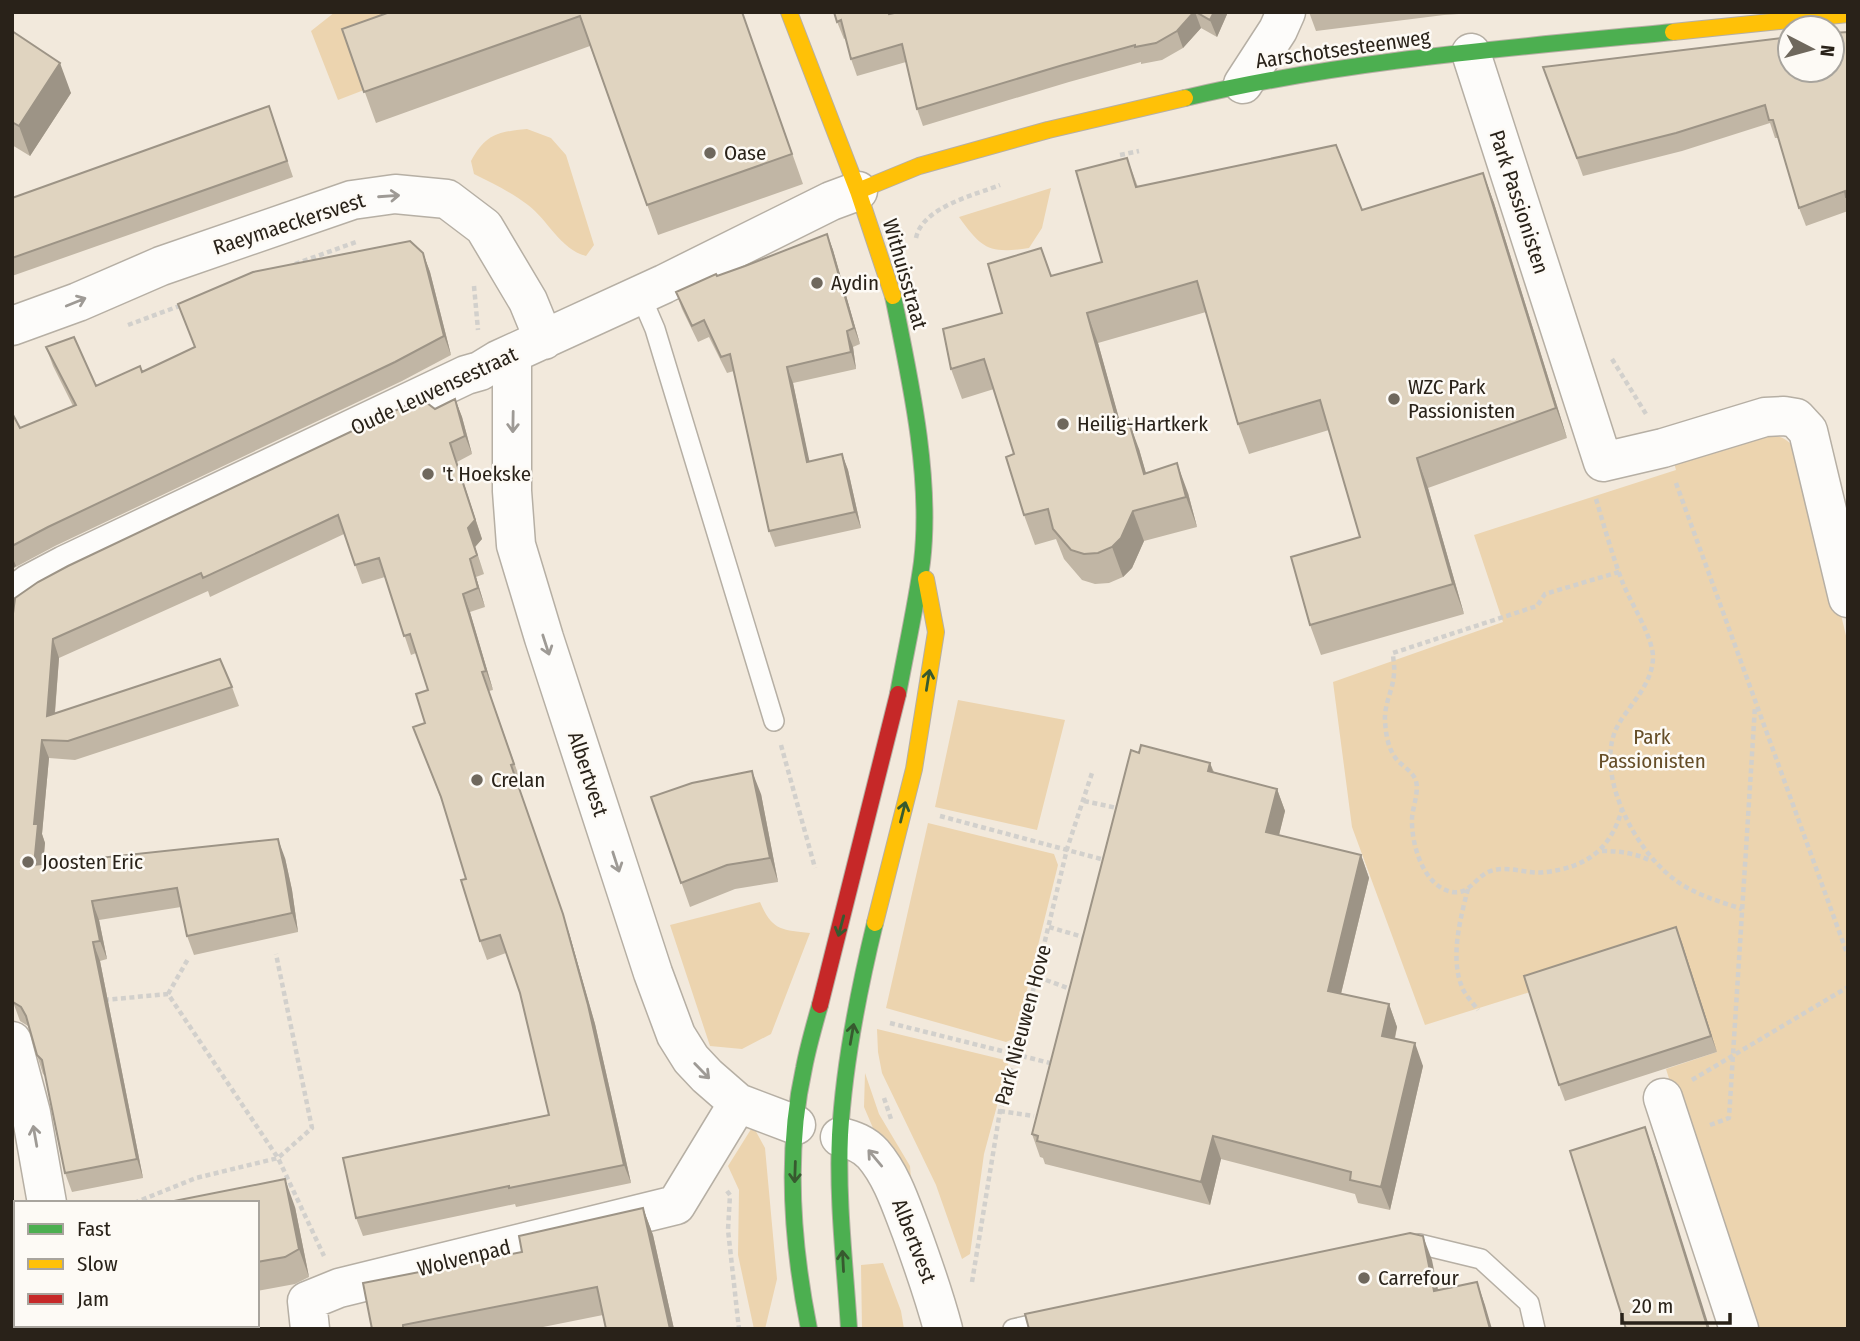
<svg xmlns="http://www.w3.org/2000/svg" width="1860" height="1341" viewBox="0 0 1860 1341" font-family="'Fira Sans Condensed',sans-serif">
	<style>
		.green { fill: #ecd4af }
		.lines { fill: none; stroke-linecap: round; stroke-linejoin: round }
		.lane-casing { stroke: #b6afa4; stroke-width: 22 }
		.street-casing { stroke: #b6afa4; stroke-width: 41 }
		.fast-casing { stroke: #b6afa4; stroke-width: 18 }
		.slow-casing { stroke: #b6afa4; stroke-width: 18 }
		.jam-casing { stroke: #b6afa4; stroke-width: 18 }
		.path { stroke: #d2d0cc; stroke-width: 4.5; stroke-dasharray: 5 3.5; stroke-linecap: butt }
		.lane { stroke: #fdfcfa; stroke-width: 19 }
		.street { stroke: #fdfcfa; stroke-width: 38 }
		.fast { stroke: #4caf50; stroke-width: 16 }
		.slow { stroke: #ffc107; stroke-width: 16 }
		.jam { stroke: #c62828; stroke-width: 16 }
		.wall { fill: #c1b6a5 }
		.shaded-wall { fill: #9d9486 }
		.building { fill: #e0d4c0; stroke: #9d9486; stroke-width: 2 }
		.oneway { stroke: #9e9a95 }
		.oneway2 { stroke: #375a2f }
		.poi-dot { fill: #6f685d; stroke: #fdfaf5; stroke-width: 2.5 }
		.labels { text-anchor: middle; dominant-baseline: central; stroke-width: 5; stroke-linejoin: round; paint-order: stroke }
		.street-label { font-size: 21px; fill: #292219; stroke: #fdfaf5 }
		.poi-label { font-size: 21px; fill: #292219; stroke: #fdfaf5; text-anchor: start }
		.park-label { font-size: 21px; fill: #654d27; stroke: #fdfaf5 }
	</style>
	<rect width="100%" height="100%" fill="#f2e9dc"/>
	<!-- green -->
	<path class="green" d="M335,12H478L364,90L338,100L311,31Z
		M527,129L551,138L566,155L594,245L586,256C560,249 548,220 528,205C511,192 492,183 474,174L471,161C486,134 497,132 527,129Z
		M1051,188L1042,228L1029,248C989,254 982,249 959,217Z
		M1754,433C1785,435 1790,438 1805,465L1848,644V1329H1748L1666,1069L1717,1052L1530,992L1425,1025L1352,827L1333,682L1503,622L1474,535L1676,470L1673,459Z
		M958,700L1065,720L1037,830L935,807Z
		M928,823L1054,854L1058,865L1015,1038L1006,1042L886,1008Z
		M760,902C772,931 782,930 810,933L771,1034L742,1049L710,1046L670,925Z
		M877,1029L1009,1061L984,1154L970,1254L962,1259L936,1185L882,1073L878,1052Z
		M865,1073L879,1114L910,1166L911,1178L906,1185L876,1135L864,1107Z
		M753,1126L765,1148L777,1279L765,1329H754L738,1255L739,1190L728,1166Z
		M883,1263L901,1311L904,1329H862L861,1265Z"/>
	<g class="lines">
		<defs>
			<path id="lane" d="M640,294L655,329L774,721
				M1401,1247L1419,1244L1481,1259L1529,1303L1535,1329
				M1013,1329L1053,1320"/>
			<path id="street" d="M1471,53L1603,462L1663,448L1765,417L1784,416L1796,418L1808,431L1848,598
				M1243,84L1278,30L1286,12
				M12,326L78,302L161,266L352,200L395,194L447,199L484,227L528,301L544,340
				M512,354V491L516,545L544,638L653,973L676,1035L691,1059L707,1076L738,1103L796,1125
				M12,597L29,584L65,565L466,375L480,371L498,360L664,284L831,201L858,191
				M12,1041L31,1113L47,1203
				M1663,1098L1739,1329
				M840,1137C853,1140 864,1144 873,1154C892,1176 901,1205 911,1231C923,1264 934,1295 943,1329
				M69,1325L70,1329
				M310,1329L307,1301L339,1288L676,1205L738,1103"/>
			<path id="fast" d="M1185,98C1346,60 1510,48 1673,32
				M893,296C910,379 932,477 922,562C916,606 906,650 898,694
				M809,1329C792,1244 785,1153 804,1068C808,1047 814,1026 820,1005
				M849,1329C845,1265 837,1200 840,1135C844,1063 858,993 875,923"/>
			<path id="slow" d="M789,12L858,191L893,296
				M1673,32L1848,14
				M858,191L919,166L1048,130L1185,98
				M875,923L914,769L936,632L926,579"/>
			<path id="jam" d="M820,1005L898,694"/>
		</defs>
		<!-- lane casing -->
		<use href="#lane" class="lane-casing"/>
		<!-- street casing -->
		<use href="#street" class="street-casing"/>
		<!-- fast casing -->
		<use href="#fast" class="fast-casing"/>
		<!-- slow casing -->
		<use href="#slow" class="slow-casing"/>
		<!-- jam casing -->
		<use href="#jam" class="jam-casing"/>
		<!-- path -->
		<path class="path" d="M1120,155L1139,151
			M916,238C922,207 975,195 1000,185
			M295,264L356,242
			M474,286L478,330
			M128,325L182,305
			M1612,359L1646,414
			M1676,483L1848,956
			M1596,499C1604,526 1612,554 1622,581C1630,602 1654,638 1653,659C1651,688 1628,705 1616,729C1595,776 1636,851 1674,879C1693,894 1718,901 1742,909
			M1619,572L1545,594L1537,606L1393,653C1393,660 1395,667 1394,674C1393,690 1384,704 1385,721C1386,735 1388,750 1398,761C1404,767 1413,772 1416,781C1419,792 1413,806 1412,818C1411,844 1423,886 1452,892C1469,895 1475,878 1488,872C1507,864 1527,875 1546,872C1587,867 1611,849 1622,809
			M781,745L815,868
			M1084,801L1117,808
			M940,816L1101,859
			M1602,851C1620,851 1635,853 1651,861
			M1468,889C1460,919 1450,958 1462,987C1465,995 1473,1003 1478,1010
			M1049,927L1083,937
			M1038,977L1070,989
			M168,994L188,959
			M104,1000L168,994L278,1158L312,1128L276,954
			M890,1023L1050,1063
			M1692,1080L1848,987
			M884,1098L891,1119
			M1000,1111L1034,1116
			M1710,1125L1729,1118L1755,707
			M727,1191L730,1195L728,1230L739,1329
			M134,1203L196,1178L278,1158L324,1256
			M972,1282L1000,1111L1018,1053L1067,849L1092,773"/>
		<!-- lane -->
		<use href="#lane" class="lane"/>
		<!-- street -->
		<use href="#street" class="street"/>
		<!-- fast -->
		<use href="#fast" class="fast"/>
		<!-- slow -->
		<use href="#slow" class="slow"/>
		<!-- jam -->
		<use href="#jam" class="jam"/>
	</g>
	<!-- wall -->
	<path class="wall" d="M390,12H742L803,184L658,235L590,46L376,123L342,29Z
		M833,12H888L889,14L899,12H1228L1217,37L1201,28L1183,48L1162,60L1141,64V62L1069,82L923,126L917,109L906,62L857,76L851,59L846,38L844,39Z
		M1309,12H1488L1444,15L1316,31Z
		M12,31L71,93L30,156L12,145Z
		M1848,32V211L1806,226L1799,208L1779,138H1775L1770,123L1682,151L1583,176L1543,67Z
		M269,106L293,177L12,276V198Z
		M1127,158L1138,187L1362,210L1483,173L1494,203L1567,438L1428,488L1464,614L1321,655L1310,625L1360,537L1329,430L1249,454L1238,424L1206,312L1098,343L1120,423L1139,449L1146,474L1188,493L1197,527L1144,541L1132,568L1123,577L1109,583L1095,584L1082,580L1064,559L1056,539L1035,545L1024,515L1014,454L994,389L962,399L951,369L1002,313L1051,276L1102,262Z
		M827,234L833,250L860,344L853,347L856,369L793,383L809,462L842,454L848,470L861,528L775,547L769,531L734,371L727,373L709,337L698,342L682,309L676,292Z
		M423,253L430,272L451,355L402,381L55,546L12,569V413L20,428L73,406L53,366L46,347L96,386L142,372Z
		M455,399L462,417L472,454L457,462L482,539L475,547L484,574L476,577L485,607L470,612L493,690L489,691L521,782L517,783L569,933L595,1024L631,1183L516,1207L515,1204L363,1236L356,1218L549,1115L520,993L506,953L487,960L480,941L466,879L443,804L413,727L425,723L428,690L416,653L411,655L385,577L362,584L344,534L210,597L208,591L59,658L55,714L232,687L239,706L75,760L49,758L42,834L45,843L43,864L285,858L292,890L298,932L194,955L187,936L181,907L99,920L107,959L100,961L143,1178L72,1192L65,1173L45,1076L43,1074L37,1055L29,1029L28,1026L20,1021L13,1002L12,621Z
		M1139,753L1210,763L1214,772L1277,789L1285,811L1279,835L1361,855L1369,878L1341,994L1389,1004L1397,1027L1395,1039L1423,1066L1390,1210L1358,1203L1355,1194L1221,1159L1210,1205L1045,1164L1043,1158L1040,1157L1032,1134Z
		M761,794L778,882L735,889L690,907L651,797Z
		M1676,927L1717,1052L1565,1101L1559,1085Z
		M257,1203L295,1207L309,1277L295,1284L257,1291Z
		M643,1208L653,1235L674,1329H606L603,1315L533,1329H372L522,1252Z
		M16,1252V1304L12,1305V1253Z"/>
	<!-- shaded-wall -->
	<path class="shaded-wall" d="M1194,12H1195L1201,28L1183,48L1177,31Z
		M1214,12H1228L1217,37L1210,20Z
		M60,63L71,93L30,156L19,126Z
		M1483,173L1494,203L1567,438L1556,408Z
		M827,234L833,250L860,344L854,328Z
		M423,253L430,272L451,355L444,336Z
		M1087,313L1098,343L1129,454L1118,424Z
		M847,331L853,347L856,369L851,352Z
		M787,367L793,383L813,478L807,462Z
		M455,399L462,417L472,454L465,436Z
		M1128,419L1139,449L1155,504L1144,474Z
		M450,443L482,539L475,547L484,574L468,528Z
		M842,454L848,470L861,528L855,512Z
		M1417,458L1428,488L1464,614L1453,584Z
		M1177,463L1188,493L1197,527L1186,497Z
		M1133,511L1144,541L1132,568L1123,577L1112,547Z
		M12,556L16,566L12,569Z
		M470,559L476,577L485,607L478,588Z
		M463,594L470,612L493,690L486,671Z
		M53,639L59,658L53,735L47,716Z
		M42,740L49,758L42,834L45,843L41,884L34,865V824Z
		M1210,763L1218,786L1208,771Z
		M511,765L569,933L595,1024L631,1183L624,1165Z
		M752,771L761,794L778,882L770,858Z
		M1277,789L1285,811L1274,855L1266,832Z
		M278,839L285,858L292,890L298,932L292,913Z
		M1361,855L1369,878L1336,1014L1328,991Z
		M92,901L99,920L107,959L100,941Z
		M1676,927L1682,943L1717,1052L1711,1036Z
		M93,942L100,961L143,1178L137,1159Z
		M1389,1004L1397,1027L1390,1059L1382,1036Z
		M1415,1043L1423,1066L1390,1210L1381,1187Z
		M1645,1127L1656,1158L1710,1329H1708Z
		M1213,1136L1221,1159L1210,1205L1201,1182Z
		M285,1179L295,1207L309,1277L299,1249Z
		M643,1208L653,1235L674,1329H670Z
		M1423,1236L1432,1260L1443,1314L1434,1291Z
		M1477,1282L1485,1305L1492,1329H1490Z"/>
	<!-- building -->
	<path class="building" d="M390,12H742L792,154L647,205L580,16L364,92L342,29Z
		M834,12H888L889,14L899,12H1194L1177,31L1156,43L1135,47V45L1063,65L917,109L902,44L851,59L841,20L837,22Z
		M1196,12H1214L1210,20Z
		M12,31L60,63L19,126L12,122Z
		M1848,32V197H1846L1845,191L1799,208L1773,120H1769L1765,105L1676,133L1577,158L1543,67L1790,37V70H1832V33Z
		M269,106L287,161L12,258V198Z
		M1336,145L1362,210L1483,173L1556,408L1417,458L1453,584L1310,625L1291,557L1360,537L1320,400L1238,424L1197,281L1087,313L1118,424L1128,419L1144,474L1177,463L1186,497L1133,511L1121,538L1112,547L1098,553L1084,554L1071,550L1053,529L1048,509L1024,515L1006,457L1014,454L984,359L951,369L943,329L1002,313L988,264L1041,248L1051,276L1102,262L1076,171L1127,158L1136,187Z
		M827,234L854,328L847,331L851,352L787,367L807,462L842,454L855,512L769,531L730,354L721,357L704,320L692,326L676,292L716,274L717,276L745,266Z
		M410,241L423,253L444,336L395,362L48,527L12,546V413L20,428L76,405L46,347L74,337L96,386L140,366L142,372L195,347L178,304L253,272Z
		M455,399L465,436L450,443L475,520L468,528L477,555L470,559L478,588L463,594L486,671L482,672L514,764L511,765L563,914L588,1005L624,1165L509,1188V1186L356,1218L343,1158L549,1115L520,993L500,935L480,941L461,880L466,879L441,797L413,727L425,723L416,694L428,690L410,634L404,636L379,558L355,565L338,515L203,578L201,573L53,639L47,716L220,659L232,687L68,741L42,740L34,824H38L34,865L278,839L285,871L292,913L187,936L177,888L92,901L100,941L93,942L137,1159L65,1173L42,1060L37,1055L26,1016L21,1007L13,1002L12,998V621L15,598L38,582L68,566L407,405L427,403L435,409Z
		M1141,745L1210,763L1208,771L1277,789L1266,832L1361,855L1328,991L1389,1004L1382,1036L1415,1043L1381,1187L1350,1180L1351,1172L1213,1136L1201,1182L1037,1141L1038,1136L1032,1134L1131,750L1139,753Z
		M752,771L770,858L727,865L681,883L651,797L692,783Z
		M1676,927L1711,1036L1559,1085L1524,976Z
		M1645,1127L1708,1329H1626L1570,1151Z
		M285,1179L299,1249L285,1257L257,1262V1203H164Z
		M643,1208L670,1329H606L597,1287L403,1325V1329H372L363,1283L522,1252L519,1236Z
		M1410,1233L1423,1236L1434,1291L1477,1282L1490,1329H1029L1025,1314Z
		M16,1252V1286L12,1287V1253Z
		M112,1325H200L201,1329H112Z"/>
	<!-- one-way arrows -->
	<defs><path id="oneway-shaft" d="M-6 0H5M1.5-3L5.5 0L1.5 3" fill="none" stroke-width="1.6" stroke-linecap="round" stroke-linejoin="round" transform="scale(1.75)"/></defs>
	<g class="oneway">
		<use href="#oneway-shaft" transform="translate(389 196) rotate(-4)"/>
		<use href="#oneway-shaft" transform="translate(76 302) rotate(-22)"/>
		<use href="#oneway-shaft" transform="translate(513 422) rotate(91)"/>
		<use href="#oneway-shaft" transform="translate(546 645) rotate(72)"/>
		<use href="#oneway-shaft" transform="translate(616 862) rotate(72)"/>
		<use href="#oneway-shaft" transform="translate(702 1071) rotate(46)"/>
		<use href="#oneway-shaft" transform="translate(35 1136) rotate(-100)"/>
		<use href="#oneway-shaft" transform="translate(875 1158) rotate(-130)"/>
	</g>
	<g class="oneway2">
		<use href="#oneway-shaft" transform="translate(928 680) rotate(-81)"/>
		<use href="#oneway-shaft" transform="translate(903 812) rotate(-76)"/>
		<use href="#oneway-shaft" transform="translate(841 926) rotate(105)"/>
		<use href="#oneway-shaft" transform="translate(852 1034) rotate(-80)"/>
		<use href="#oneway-shaft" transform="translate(795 1172) rotate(92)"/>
		<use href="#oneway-shaft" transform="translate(843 1261) rotate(-93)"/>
	</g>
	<!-- markers -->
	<g class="poi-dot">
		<circle cx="710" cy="153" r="7"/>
		<circle cx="817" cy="283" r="7"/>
		<circle cx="1394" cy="399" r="7"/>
		<circle cx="1063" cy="424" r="7"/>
		<circle cx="428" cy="474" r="7"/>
		<circle cx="477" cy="780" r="7"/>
		<circle cx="28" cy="862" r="7"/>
		<circle cx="1364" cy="1278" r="7"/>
	</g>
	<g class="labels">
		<!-- street labels -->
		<g class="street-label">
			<text transform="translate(1343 49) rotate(-8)">Aarschotsesteenweg</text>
			<text transform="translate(1519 202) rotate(72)">Park Passionisten</text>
			<text transform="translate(289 224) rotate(-18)">Raeymaeckersvest</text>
			<text transform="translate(905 274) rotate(74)">Withuisstraat</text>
			<text transform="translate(434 391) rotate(-25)">Oude Leuvensestraat</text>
			<text transform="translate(588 774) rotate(72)">Albertvest</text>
			<text transform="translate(1023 1025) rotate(-75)">Park Nieuwen Hove</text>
			<text transform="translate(914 1241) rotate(69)">Albertvest</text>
			<text transform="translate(464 1258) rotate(-14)">Wolvenpad</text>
		</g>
		<!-- poi labels -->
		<g class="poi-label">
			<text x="724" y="153">Oase</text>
			<text x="831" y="283">Aydin</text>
			<text x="1408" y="387">WZC Park<tspan x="1408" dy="24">Passionisten</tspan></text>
			<text x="1077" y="424">Heilig-Hartkerk</text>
			<text x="442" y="474">'t Hoekske</text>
			<text x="491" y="780">Crelan</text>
			<text x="42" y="862">Joosten Eric</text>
			<text x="1378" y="1278">Carrefour</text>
		</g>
		<!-- park labels -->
		<g class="park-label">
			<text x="1652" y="737">Park<tspan x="1652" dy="24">Passionisten</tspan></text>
		</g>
	</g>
	<!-- border -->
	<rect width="1860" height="1341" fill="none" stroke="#292219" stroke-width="28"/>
	<!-- legend -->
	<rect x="14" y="1201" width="245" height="126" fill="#fdfaf5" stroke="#a8a49d" stroke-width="2"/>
	<rect x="28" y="1224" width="35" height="10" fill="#4caf50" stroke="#a8a49d" stroke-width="2"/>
	<text x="77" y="1236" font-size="21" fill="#292219">Fast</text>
	<rect x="28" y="1259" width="35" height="10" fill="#ffc107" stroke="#a8a49d" stroke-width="2"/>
	<text x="77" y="1271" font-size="21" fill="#292219">Slow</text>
	<rect x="28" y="1294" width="35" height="10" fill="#c62828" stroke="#a8a49d" stroke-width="2"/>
	<text x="77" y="1306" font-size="21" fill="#292219">Jam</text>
	<!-- north arrow -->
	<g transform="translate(1811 49) rotate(96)"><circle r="33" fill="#fdfaf5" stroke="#a8a49d" stroke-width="2"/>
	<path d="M0-5L12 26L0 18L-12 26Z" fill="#6f685d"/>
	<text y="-10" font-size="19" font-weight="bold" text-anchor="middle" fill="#292219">N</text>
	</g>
	<!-- scale -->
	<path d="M1622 1313v10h108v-10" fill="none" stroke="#292219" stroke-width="3.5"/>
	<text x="1632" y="1313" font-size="21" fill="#292219" stroke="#fdfaf5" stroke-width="5" paint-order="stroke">20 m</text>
</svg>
